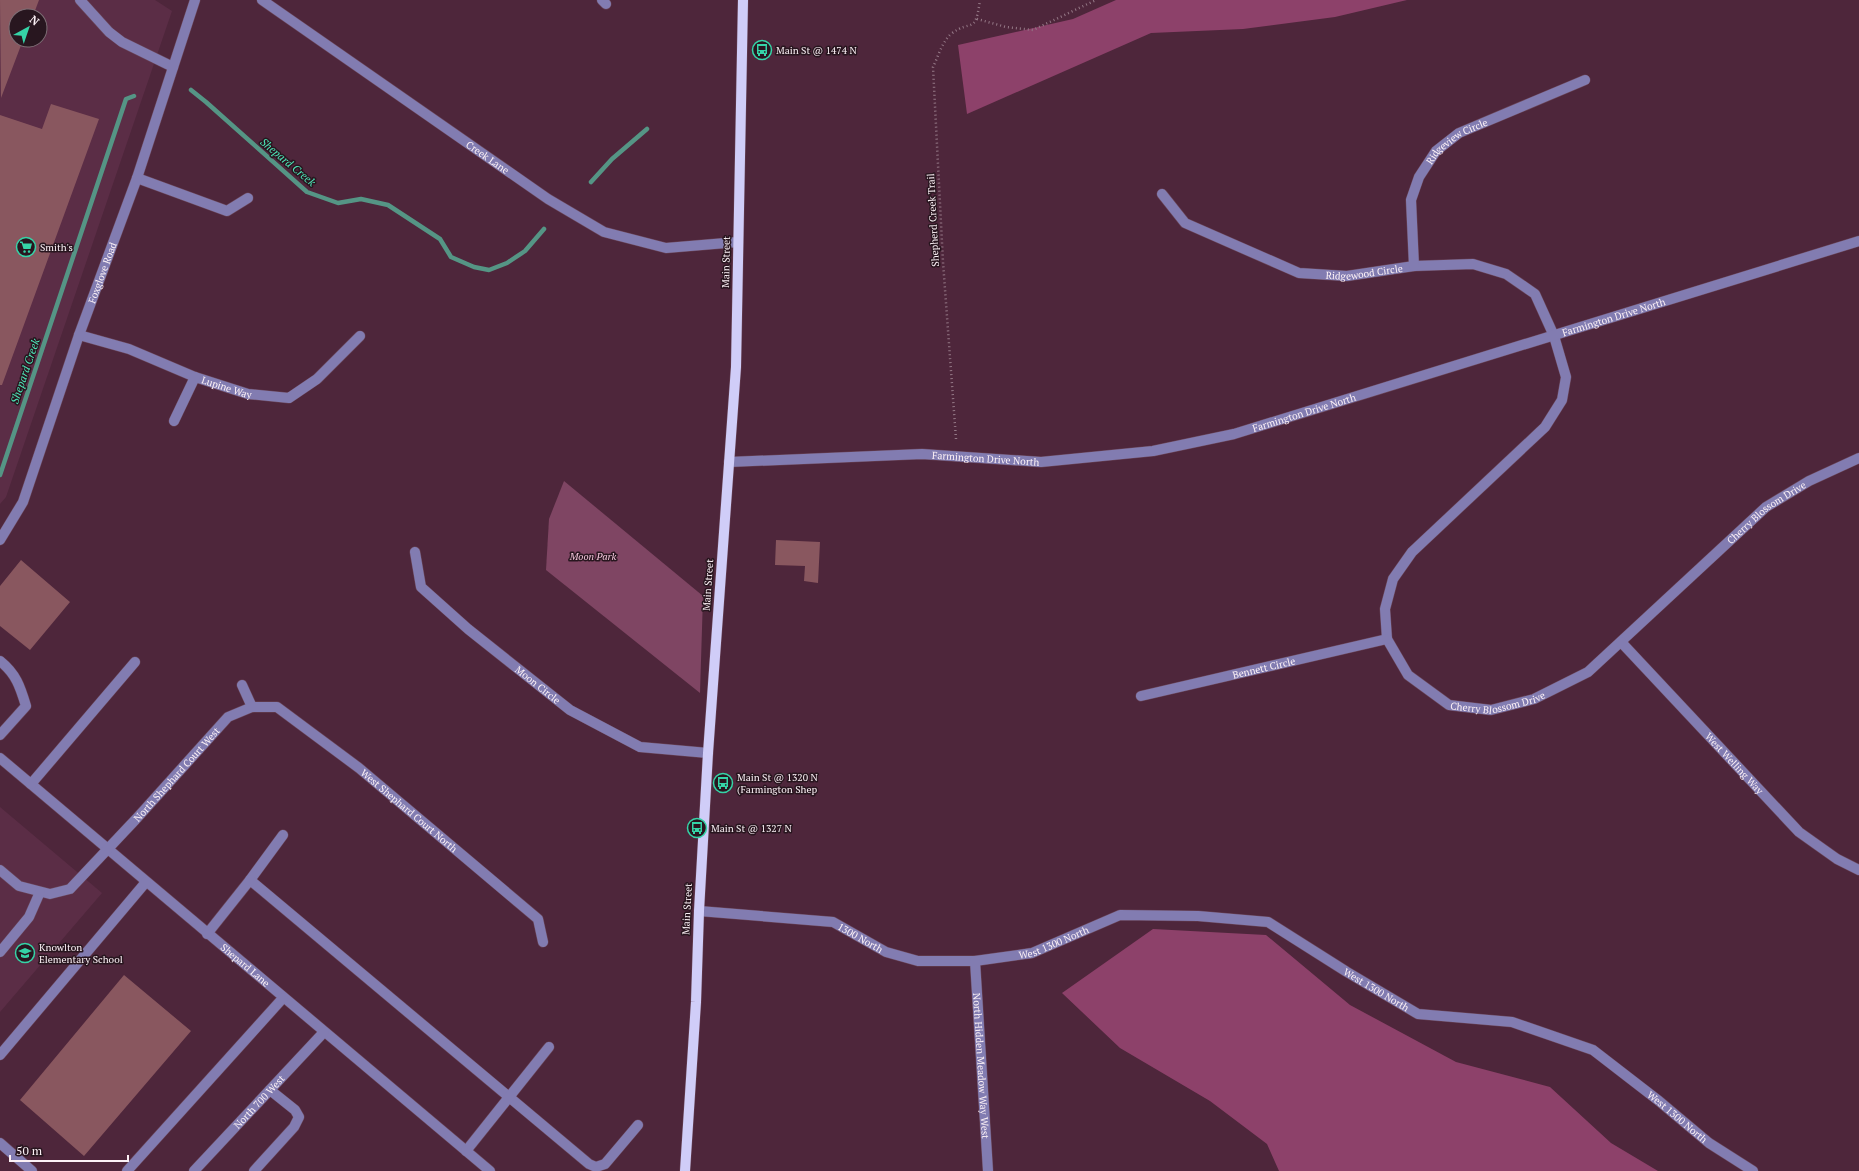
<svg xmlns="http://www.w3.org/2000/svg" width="1859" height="1171" viewBox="0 0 1859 1171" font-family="'PT Serif',serif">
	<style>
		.built { fill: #5b2d46; fill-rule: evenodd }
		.green { fill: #7f4563 }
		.forest { fill: #8d416a }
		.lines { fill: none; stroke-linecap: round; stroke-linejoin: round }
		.stream { stroke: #559585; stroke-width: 4.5 }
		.building { fill: #89575f }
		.minor-casing { stroke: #6a4659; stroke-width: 11 }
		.major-casing { stroke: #6a4659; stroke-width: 11 }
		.path { stroke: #957987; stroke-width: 2.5; stroke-dasharray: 1 3; stroke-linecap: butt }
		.minor { stroke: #827cb1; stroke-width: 10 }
		.major { stroke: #d0cdf8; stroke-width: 10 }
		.labels { text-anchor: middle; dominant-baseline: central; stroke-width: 3; stroke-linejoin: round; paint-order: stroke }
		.poi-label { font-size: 10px; fill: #fcf1f6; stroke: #28161f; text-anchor: start }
		.street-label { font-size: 10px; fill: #fcf1f6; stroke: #28161f }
		.park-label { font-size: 10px; font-style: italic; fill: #f3c6db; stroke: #28161f }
		.water-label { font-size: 11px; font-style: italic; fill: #4ee8b9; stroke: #28161f }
	</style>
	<rect width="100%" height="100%" fill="#4e263b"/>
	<!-- built -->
	<path class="built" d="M0,0H155L172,11L6,497L0,504ZM16,16H40V40H16Z
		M0,807L102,893L0,1012Z"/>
	<!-- green -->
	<path class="green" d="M564,481L703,596L700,693L546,570L549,519Z"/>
	<!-- forest -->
	<path class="forest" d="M1116,0H1407L1335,17L1243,29L1151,33L967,114L958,45L1073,19Z
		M1153,929L1266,935L1350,1005L1456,1062L1550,1087L1611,1143L1658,1171H1279L1267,1144L1210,1101L1120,1048L1062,993Z"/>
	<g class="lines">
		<!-- stream -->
		<path class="stream" d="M191,90L206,102L307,192L338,203L361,199L388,205L440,239L451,257L474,267L489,270L507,263L525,251L544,229
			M591,182L612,159L647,129
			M0,475L126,99L134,96"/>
	</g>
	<!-- building -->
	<path class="building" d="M0,0H39L33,16H16V40H23L1,98Z
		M51,104L99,119L2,385H0V115L42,129Z
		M776,540L820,542L818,583L804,581L805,566L775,565Z
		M21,560L70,602L30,650L0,626V586Z
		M124,975L191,1031L84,1156L20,1100Z"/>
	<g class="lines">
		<defs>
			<g id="minor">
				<path d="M80,0L109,32L122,42L173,67"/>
				<path id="s1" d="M262,0L548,199L604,232L666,248L738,242"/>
				<path d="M602,0L606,4"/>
				<path d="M137,178L227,211L248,198"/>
				<path id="s2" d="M1162,194L1185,223L1299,273L1347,276L1414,266L1473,264L1506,274L1535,294L1554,336L1566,377L1562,400L1545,427L1412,552L1393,579L1385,609L1387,639L1408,675L1449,705L1491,710L1534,699L1588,672L1766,507L1809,481L1859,458"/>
				<path id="s3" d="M1414,266L1411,200L1419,177L1436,151L1459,133L1585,80"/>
				<path id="s4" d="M79,335L129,349L195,377L248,394L289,398L317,379L360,336"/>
				<path d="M174,421L195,377"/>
				<path id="s5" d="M729,462L922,454L1041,462L1153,451L1234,434L1859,241"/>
				<path id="s6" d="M0,540L23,502L79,335L137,178L195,0"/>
				<path id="s7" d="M415,552L421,587L468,629L570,710L640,747L708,753"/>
				<path id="s8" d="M1621,642L1799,832L1837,859L1859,870"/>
				<path d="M0,661C16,674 20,686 26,706L0,735"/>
				<path d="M242,685L252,707"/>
				<path id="s9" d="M1141,696L1387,639"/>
				<path id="s10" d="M0,758L490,1171"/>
				<path d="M31,784L135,662"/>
				<path id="s11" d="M0,870L19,886L50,894L70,889L137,818L228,717L252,707H277L359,768L538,919L543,942"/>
				<path d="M250,880L283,835"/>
				<path id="s12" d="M699,911L833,922L886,952L918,961H975L1032,953L1120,915L1198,916L1268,922L1347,972L1418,1014L1512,1022L1593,1050L1659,1101L1709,1143L1753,1171"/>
				<path d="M207,934L250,880L589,1164L596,1167L605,1164L638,1125"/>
				<path d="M0,952L29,917L40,892"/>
				<path id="s13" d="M975,961L988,1171"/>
				<path d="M0,1055L146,882"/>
				<path d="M0,1143L32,1171"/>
				<path d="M466,1151L549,1047"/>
				<path d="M127,1171L283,998"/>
				<path id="s14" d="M194,1171L324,1032"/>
				<path d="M254,1171L294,1127L299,1117L295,1110L270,1090"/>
			</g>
			<path id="major" d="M685,1171L696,1002L699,911L708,753L736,367L743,0"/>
		</defs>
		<!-- minor casing -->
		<use href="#minor" class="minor-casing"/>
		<!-- major casing -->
		<use href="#major" class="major-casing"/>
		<!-- path -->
		<path class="path" d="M977,19L1006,27L1033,30L1096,0
			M956,439L943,262L933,67C938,57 942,42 951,34C972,18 975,36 980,0"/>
		<!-- minor -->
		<use href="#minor" class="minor"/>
		<!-- major -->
		<use href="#major" class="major"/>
	</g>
	<!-- icons -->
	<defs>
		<symbol id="bus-ring" viewBox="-11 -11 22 22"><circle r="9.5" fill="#28161f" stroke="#35d4a7" stroke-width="1.5"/><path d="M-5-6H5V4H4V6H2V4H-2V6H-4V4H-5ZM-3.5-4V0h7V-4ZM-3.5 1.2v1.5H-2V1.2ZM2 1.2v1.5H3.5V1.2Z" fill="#35d4a7"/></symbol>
		<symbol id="supermarket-ring" viewBox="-11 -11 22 22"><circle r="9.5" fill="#28161f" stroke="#35d4a7" stroke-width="1.5"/><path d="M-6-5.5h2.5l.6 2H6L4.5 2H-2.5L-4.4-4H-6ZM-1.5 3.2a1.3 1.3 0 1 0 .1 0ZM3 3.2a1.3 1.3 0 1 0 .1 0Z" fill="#35d4a7"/></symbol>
		<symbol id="school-ring" viewBox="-11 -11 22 22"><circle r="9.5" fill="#28161f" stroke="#35d4a7" stroke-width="1.5"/><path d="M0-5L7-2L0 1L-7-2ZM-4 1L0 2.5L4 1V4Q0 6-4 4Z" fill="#35d4a7"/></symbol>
	</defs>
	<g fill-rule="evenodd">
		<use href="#bus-ring" x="751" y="39" width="22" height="22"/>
		<use href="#supermarket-ring" x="15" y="236" width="22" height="22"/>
		<use href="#bus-ring" x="712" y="772" width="22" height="22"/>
		<use href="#bus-ring" x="686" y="817" width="22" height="22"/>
		<use href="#school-ring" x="14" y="942" width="22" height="22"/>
	</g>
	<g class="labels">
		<!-- poi labels -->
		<g class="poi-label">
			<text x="776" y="50">Main St @ 1474 N</text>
			<text x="40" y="247">Smith's</text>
			<text x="737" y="777">Main St @ 1320 N<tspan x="737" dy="12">(Farmington Shep</tspan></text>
			<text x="711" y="828">Main St @ 1327 N</text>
			<text x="39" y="947">Knowlton<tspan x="39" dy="12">Elementary School</tspan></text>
		</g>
		<!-- street labels -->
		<g class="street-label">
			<text stroke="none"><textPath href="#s3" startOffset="144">Ridgeview Circle</textPath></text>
			<text stroke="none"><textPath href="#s1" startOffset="275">Creek Lane</textPath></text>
			<text transform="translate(933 220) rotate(-93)">Shepherd Creek Trail</text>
			<text transform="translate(726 262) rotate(-89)">Main Street</text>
			<text stroke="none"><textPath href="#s2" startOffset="227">Ridgewood Circle</textPath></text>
			<text stroke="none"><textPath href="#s6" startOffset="287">Foxglove Road</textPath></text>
			<text stroke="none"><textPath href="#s5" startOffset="905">Farmington Drive North</textPath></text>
			<text stroke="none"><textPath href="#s4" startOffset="157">Lupine Way</textPath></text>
			<text stroke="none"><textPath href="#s5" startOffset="581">Farmington Drive North</textPath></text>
			<text stroke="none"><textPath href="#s5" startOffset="257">Farmington Drive North</textPath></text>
			<text stroke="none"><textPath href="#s2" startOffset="1306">Cherry Blossom Drive</textPath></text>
			<text transform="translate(708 585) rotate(-86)">Main Street</text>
			<text stroke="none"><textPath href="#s9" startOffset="126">Bennett Circle</textPath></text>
			<text stroke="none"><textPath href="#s7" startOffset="188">Moon Circle</textPath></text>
			<text stroke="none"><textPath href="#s2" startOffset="969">Cherry Blossom Drive</textPath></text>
			<text stroke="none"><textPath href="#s8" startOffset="166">West Welling Way</textPath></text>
			<text stroke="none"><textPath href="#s11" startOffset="234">North Shephard Court West</textPath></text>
			<text stroke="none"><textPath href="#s11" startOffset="530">West Shephard Court North</textPath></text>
			<text transform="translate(687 909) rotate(-87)">Main Street</text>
			<text stroke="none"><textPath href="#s12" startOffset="166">1300 North</textPath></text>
			<text stroke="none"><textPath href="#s12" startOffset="367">West 1300 North</textPath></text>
			<text stroke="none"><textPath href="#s10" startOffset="321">Shepard Lane</textPath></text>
			<text stroke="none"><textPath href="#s12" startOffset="715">West 1300 North</textPath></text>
			<text stroke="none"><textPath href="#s13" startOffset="105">North Hidden Meadow Way West</textPath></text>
			<text stroke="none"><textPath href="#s14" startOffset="95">North 700 West</textPath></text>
			<text stroke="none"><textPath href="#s12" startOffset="1051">West 1300 North</textPath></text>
		</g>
		<!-- park labels -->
		<g class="park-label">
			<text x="593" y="556">Moon Park</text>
		</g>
		<!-- water labels -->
		<g class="water-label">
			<text transform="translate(288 162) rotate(40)">Shepard Creek</text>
			<text transform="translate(25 371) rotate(-71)">Shepard Creek</text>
		</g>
	</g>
	<!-- north arrow -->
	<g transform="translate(28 28) rotate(40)"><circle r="19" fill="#28161f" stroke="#7d6e75"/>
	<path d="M0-3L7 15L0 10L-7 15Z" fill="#35d4a7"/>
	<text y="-6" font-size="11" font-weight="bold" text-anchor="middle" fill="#fcf1f6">N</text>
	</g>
	<!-- scale -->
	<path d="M10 1155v6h118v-6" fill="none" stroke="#fcf1f6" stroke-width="2"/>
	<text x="16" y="1155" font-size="12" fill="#fcf1f6" stroke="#28161f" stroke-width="3" paint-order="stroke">50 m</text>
</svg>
